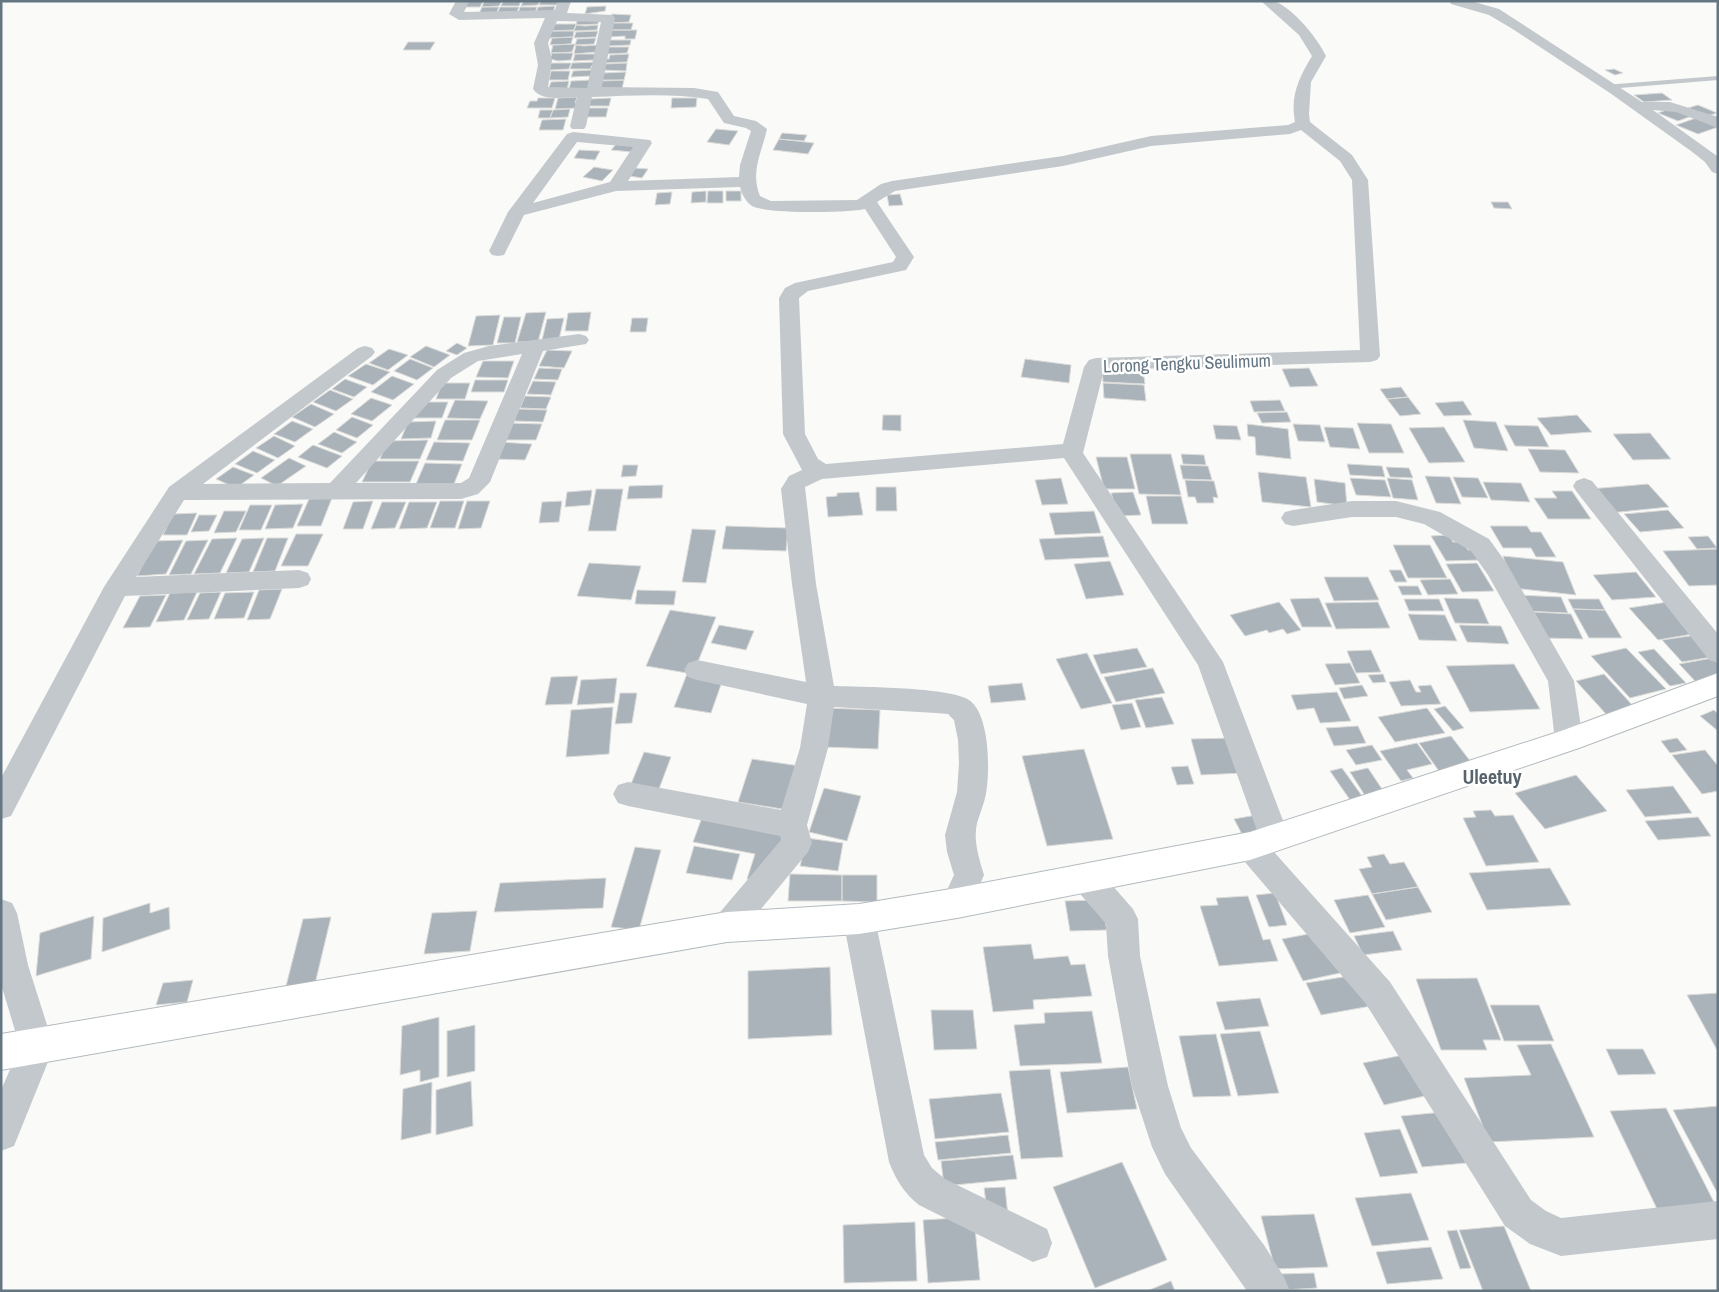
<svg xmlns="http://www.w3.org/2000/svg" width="1719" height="1292" viewBox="0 0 1719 1292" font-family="'Archivo Narrow',sans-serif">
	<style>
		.building { fill: #aab3b9; stroke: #dcdcda }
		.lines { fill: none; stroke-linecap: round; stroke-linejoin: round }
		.secondary-casing { stroke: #b3babf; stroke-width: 2 }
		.lane { fill: #c3c8cc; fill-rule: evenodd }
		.street { fill: #c3c8cc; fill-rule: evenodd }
		.secondary { fill: #fff; fill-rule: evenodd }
		.labels { text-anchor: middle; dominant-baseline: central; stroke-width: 5; stroke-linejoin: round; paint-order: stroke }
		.street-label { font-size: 18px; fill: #657683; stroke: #fff }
		.quarter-label { font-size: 20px; font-weight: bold; fill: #57646e; stroke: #fff }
	</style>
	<rect width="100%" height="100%" fill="#fafaf8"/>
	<!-- building -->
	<path class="building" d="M468,1H483L480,7H461Z
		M484,1H502L499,6L482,7Z
		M503,1H521L519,6H501Z
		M523,1H540L538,5L521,6Z
		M541,1H558L557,5H539Z
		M555,6L553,13H536L538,7Z
		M606,6L605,11L585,14L587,7Z
		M482,7H499L496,14H479Z
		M500,7H519L516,14H497Z
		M520,7H537L535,13L518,14Z
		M612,14L631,15L629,22L611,23Z
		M578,18L599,19L598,24L576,25Z
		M613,23H633L631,30H611Z
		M553,24H576L574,30L551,31Z
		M576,25L585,26L598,25L597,30L574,31Z
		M611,30H637L635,39H625V36L610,37Z
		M550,31H574L573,37L548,38Z
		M598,31L596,37L574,38L576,32Z
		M573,37L571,44L550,45L552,38Z
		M596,38L594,44L575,45L577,39Z
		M609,40H631L630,45L607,46Z
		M408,42H435L430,50H403Z
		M575,44L572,52L551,53L553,45Z
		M576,45L584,46L598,45L596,52L574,54Z
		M607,47H629L627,53L606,54Z
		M552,53H573L571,60L558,61L550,59Z
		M575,54H599L593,60L573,61Z
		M629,54L627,62L602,63L603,59H609L610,55Z
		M596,62L595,66H591V69H570L572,63Z
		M551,63H571L569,69L549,70Z
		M627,63L626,71L603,70L605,64Z
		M1614,69L1623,73L1615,75L1605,70Z
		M592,70L591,76L571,77L573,71Z
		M551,71H570L568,80H549Z
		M626,72L624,80H601L603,73Z
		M591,80L589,89H569L571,81Z
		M624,80L622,89L599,88L601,81Z
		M569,81L567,89L548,90L551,82Z
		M1662,93L1672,100L1644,102L1634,95Z
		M577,97L575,103H579L578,108L555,109L558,98Z
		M538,98H555L552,108H527L530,101H537Z
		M611,98L609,106H588L590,99Z
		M672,98H697L696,107L671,108Z
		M1698,105L1717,113L1707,116L1688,108Z
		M588,108H608L606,117H586Z
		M1672,108L1692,116L1678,121L1658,113Z
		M570,109L568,117L550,118L553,110Z
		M540,110H553L550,118H538Z
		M1696,118L1718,127L1698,134L1676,125Z
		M566,119L563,130H539L542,120Z
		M716,129L738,131L729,145L707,142Z
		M782,133L807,135L804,141L779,139Z
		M779,139L814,143L808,154L773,150Z
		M619,141L639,143L632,152L611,150Z
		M579,150L600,151L595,160L574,158Z
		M594,167L613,170L602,181L583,177Z
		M635,168L648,169L642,178L629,176Z
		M706,191V202L691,203L692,192Z
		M708,191H723V203H707Z
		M726,191H741V201H726Z
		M672,192L670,204L655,205L657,193Z
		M900,194L903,205L889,206L887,195Z
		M1491,202H1508L1512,209L1494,208Z
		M546,312L538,342H517L526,313Z
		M591,312L588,331H565L568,313Z
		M500,315L493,345L468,346L476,316Z
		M504,317H521L515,343H497Z
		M564,318L559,339L542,340L547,319Z
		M632,318H648L646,332H630Z
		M457,343L467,348L457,355L446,351Z
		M426,346L450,355L434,367L410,357Z
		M389,349L408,355L388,370L369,363Z
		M547,350L572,351L564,368L539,366Z
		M410,359L433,368L417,380L394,371Z
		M1025,359L1071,365L1069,383L1021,377Z
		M483,361H514L508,378L476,377Z
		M366,364L390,372L373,385L348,376Z
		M539,368L562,369L558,380L534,379Z
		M1102,368L1143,370L1145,384L1103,382Z
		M1309,368L1318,386L1290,387L1282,369Z
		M392,376L414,384L393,400L371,392Z
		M345,379L367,387L354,397L332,389Z
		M475,380H508L504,392H471Z
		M533,381L556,382L551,395L527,394Z
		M442,383H470L465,399H436Z
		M1103,383L1144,385L1146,401L1104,398Z
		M1401,387L1408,397L1387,399L1380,389Z
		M330,390L353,399L336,411L313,402Z
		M525,396L551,397L546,409L520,408Z
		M1408,397L1421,414L1400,416L1387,399Z
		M371,398L392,405L372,421L351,414Z
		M455,400L488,401L480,419L447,418Z
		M1280,400L1285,411L1254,412L1250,401Z
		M1463,401L1472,415L1444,416L1435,403Z
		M421,402H448L442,418H414Z
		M311,404L334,414L315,427L292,417Z
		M519,409L547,410L543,422L514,421Z
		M1287,412L1291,422L1262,423L1257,413Z
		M883,415H901V431L882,430Z
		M1577,415L1592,432L1551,435L1537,418Z
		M352,417L373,425L357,438L336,430Z
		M445,420H480L472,440H437Z
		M1463,420L1496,422L1508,451L1474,448Z
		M292,421L313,429L295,442L274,434Z
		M436,421L431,438L401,439L408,422Z
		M507,423L542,424L536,440H500Z
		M1357,423L1391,424L1404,453H1369Z
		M1247,424L1288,429L1291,459L1256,455L1255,437L1248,436Z
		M1293,424L1320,425L1325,442L1298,441Z
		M1213,425L1237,426L1241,440L1216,439Z
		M1504,425L1538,426L1549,447L1515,446Z
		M1324,427L1353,428L1360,449L1330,447Z
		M1444,427L1465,462L1429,463L1409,428Z
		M334,432L357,442L342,453L318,444Z
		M1650,433L1671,459L1633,460L1613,434Z
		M274,436L295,446L278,458L256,448Z
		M428,440L420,459H380L387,441Z
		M434,442L470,443L463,461L426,460Z
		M499,442L532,444L525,460L492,459Z
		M313,445L342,456L327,468L298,457Z
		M1528,449L1565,450L1579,473L1540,472Z
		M253,451L275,460L257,473L235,464Z
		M1130,454H1171L1181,495L1139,494Z
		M1181,454L1204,455L1206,465L1183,464Z
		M1096,457H1127L1135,489H1104Z
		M289,458L306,466L277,486L261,478Z
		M372,461H419L410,482H362Z
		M425,463L462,464L454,484H416Z
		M1347,464L1382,466L1385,477L1350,475Z
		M623,465H638L636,476L621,477Z
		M1180,465L1208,466L1212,480L1183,479Z
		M233,467L254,475L236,488L216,479Z
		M1386,467L1409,468L1413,478L1390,477Z
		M1258,472L1306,477L1311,507L1262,502Z
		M1425,476L1450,477L1461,504L1436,503Z
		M1453,477L1478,478L1488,498L1462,497Z
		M1061,478L1068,504L1042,505L1035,480Z
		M1350,478L1385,480L1391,497L1356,495Z
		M1387,478L1412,480L1418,500L1393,498Z
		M1314,479L1345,483L1347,506L1317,502Z
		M1185,480L1214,481L1218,498L1213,497L1214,503H1197L1195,497H1188Z
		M1483,482L1521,483L1530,502L1491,500Z
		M1648,484L1669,507L1610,513L1590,489Z
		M663,485L662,498L627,499L629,486Z
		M876,487H896L897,511H876Z
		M596,489H623L616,531H588Z
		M592,490L590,505L565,507L567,492Z
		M1552,491H1572L1591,519H1548L1534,498H1557Z
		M859,492L863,515L828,517L826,497L837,496V493Z
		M1133,492L1141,515L1119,516L1111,493Z
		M1146,496H1181L1188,524H1152Z
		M332,498L321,526H297L309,499Z
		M373,501L363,529H343L353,502Z
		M440,501H464L455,528H430Z
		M467,501H490L481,528L458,529Z
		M562,501L559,522L539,523L542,502Z
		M382,502H406L395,528L371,529Z
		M409,502H437L427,528L399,529Z
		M303,504L293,528L265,529L275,505Z
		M250,505H272L261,530H239Z
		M1668,510L1684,528L1640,532L1624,514Z
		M224,511H246L236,532L214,533Z
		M1094,511L1101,533L1055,535L1049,513Z
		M197,513L187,535H163L173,514Z
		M199,515H217L209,531L191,532Z
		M726,526L788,528L786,551L722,549Z
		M1490,526H1527L1531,532H1541L1556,557H1536L1531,548H1503Z
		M692,529L716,530L706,583L682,582Z
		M296,534H323L308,566H281Z
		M1449,535L1453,542H1462L1468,550H1475L1481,560L1446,561L1431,536Z
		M1103,536L1109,557L1045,560L1039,539Z
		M1708,536L1717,548L1697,549L1688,537Z
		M237,538L220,573L194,574L212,539Z
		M264,538L249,572L226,573L242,539Z
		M267,538H288L275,571L253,572Z
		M183,540L166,574L137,576L155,541Z
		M208,540L191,574L169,575L186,541Z
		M1393,545H1430L1447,578H1408Z
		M1718,549V585L1689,586L1663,551Z
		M1503,556L1563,562L1576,595L1513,588Z
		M1110,561L1124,595L1086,599L1074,564Z
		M589,563L641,566L631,600L577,596Z
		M1477,563L1494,591L1462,592L1446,564Z
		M1389,570H1401L1407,582H1395Z
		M1636,572L1656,597L1612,600L1593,575Z
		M1324,577H1368L1379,600L1334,601Z
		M1450,579L1458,594L1428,595L1420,580Z
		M1398,586H1418L1422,595H1402Z
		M282,589L270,619L247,620L259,590Z
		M637,590L676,591L674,605L635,604Z
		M197,592L184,620L156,622L170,593Z
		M221,592L209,619L187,620L200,593Z
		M254,592L244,618L214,619L225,593Z
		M166,595L150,627L123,628L140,596Z
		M1516,595L1561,597L1568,613L1523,611Z
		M1319,598L1332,627H1302L1290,599Z
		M1444,598L1478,599L1489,624L1455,623Z
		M1404,599H1439L1444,611H1409Z
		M1568,599H1599L1605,610L1573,609Z
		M1680,600L1710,631L1658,640L1629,608Z
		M1279,602L1301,630L1287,634L1283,629L1269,633L1267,630L1245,636L1230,615Z
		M1378,602L1390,628L1336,629L1325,603Z
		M1573,609L1605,610L1622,638H1589Z
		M670,610L716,617L693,674L646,666Z
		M1534,612L1571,614L1583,639L1545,638Z
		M1408,614L1445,615L1457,641L1419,640Z
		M719,625L754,631L746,650L711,643Z
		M1459,625L1501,626L1509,644L1467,642Z
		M1710,633L1718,656L1682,662L1662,640Z
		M1137,648L1147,667L1101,674L1093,655Z
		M1626,648L1666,689L1630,698L1591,656Z
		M1654,649L1686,683L1670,686L1638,652Z
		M1371,650L1381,672L1356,673L1347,651Z
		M1087,653L1112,703L1081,709L1056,659Z
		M1718,657V678L1696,682L1679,664Z
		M1350,663L1360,683L1335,685L1325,664Z
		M1514,664L1540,709L1470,712L1446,666Z
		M1153,668L1165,693L1116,702L1104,677Z
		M687,674L723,679L711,713L674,707Z
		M1383,674L1386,682L1373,683L1368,675Z
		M1604,674L1634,707L1606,714L1576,681Z
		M578,676L572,704L545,705L551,677Z
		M617,678L614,703L577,705L581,680Z
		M1410,680L1416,692H1421L1418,686L1431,685L1441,704L1401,706L1389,682Z
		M1022,683L1026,700L991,703L988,686Z
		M1362,685L1368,696L1344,699L1339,688Z
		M1337,692L1351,721L1320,723L1314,708L1297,710L1291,695Z
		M620,693H637L632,723L615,724Z
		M1162,697L1174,724L1146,728L1135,700Z
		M1132,703L1141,727L1121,730L1112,705Z
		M1445,706L1464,728L1453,731L1434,709Z
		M613,707L609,754L566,757L571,710Z
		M826,708L880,710L878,749L823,747Z
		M1427,708L1445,733L1395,742L1378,717Z
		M1714,710L1718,714V731L1700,716Z
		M1358,726L1366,743L1334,746L1326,728Z
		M1451,736L1474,766L1441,774L1419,743Z
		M1232,738L1243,773L1201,775L1191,739Z
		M1677,738L1687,750L1670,753L1661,741Z
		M1417,743L1432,764L1407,770L1413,778L1401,781L1380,751Z
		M1372,745L1382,760L1356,765L1346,750Z
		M1084,749L1113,839L1047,846L1022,756Z
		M1705,750L1718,766V791L1702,794L1672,755Z
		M644,752L671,757L659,789L631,784Z
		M752,759L800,766L788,810L738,802Z
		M1188,766L1194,784L1177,785L1171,767Z
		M1342,768L1370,807L1357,810L1330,771Z
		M1368,768L1388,798L1369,802L1350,772Z
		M1576,775L1607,811L1545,829L1515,793Z
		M1673,786L1692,813L1645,817L1626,790Z
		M824,788L861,796L847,841L809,832Z
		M1491,810L1495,816L1513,815L1539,862L1486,866L1463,818L1476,817L1473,811Z
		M704,812L787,827L771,884L747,879L755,854L693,842Z
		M1262,814L1273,835L1245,840L1234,819Z
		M1698,817L1711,836L1658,840L1645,821Z
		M807,838L843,843L838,871L800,866Z
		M694,846L740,854L732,880L686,873Z
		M635,847L661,850L639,930L611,927Z
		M1384,854L1390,864L1404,862L1418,887L1372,894L1359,869L1372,867L1367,857Z
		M1550,868L1571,905L1487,910L1469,873Z
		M790,874L842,875V901H788Z
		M842,875H877V902L842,901Z
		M606,878L603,908L494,912L500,883Z
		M1418,887L1432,912L1386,920L1372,894Z
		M1275,893L1287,925L1269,927L1256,895Z
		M1368,895L1385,927L1350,933L1334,900Z
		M1248,896L1263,940L1270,939L1278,961L1219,966L1200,906L1218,905L1216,898Z
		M1101,900L1107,930L1070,931L1065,901Z
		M150,903V913L169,907L170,929L102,952L103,918Z
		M477,911L470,951L424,954L432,913Z
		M94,916L91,959L36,976L40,933Z
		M331,917L314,988L285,990L303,919Z
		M1393,931L1402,950L1363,955L1354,936Z
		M1319,932L1340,973L1303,981L1282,939Z
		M1031,944L1034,959L1068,956L1071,965L1085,964L1092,996L1033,1000L1034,1009L993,1012L983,947Z
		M830,967L832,1035L748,1039V971Z
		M1355,975L1371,1006L1321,1015L1306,983Z
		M1477,978L1501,1040H1483L1487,1050H1441L1416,979Z
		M193,980L187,1002L156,1005L163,983Z
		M1718,993V1050H1717L1687,995Z
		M1260,998L1269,1026L1225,1030L1216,1002Z
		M1490,1005H1539L1554,1041H1504Z
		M931,1010H973L977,1049L934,1050Z
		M1092,1011L1102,1063L1020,1066L1014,1025L1045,1023L1044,1013Z
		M439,1017V1077L420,1082V1070L400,1075L402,1026Z
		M475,1025V1071L447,1077V1031Z
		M1260,1031L1279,1093L1238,1096L1220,1034Z
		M1216,1034L1231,1096L1193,1097L1179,1036Z
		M1551,1044L1594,1137L1489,1142L1464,1078L1531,1075L1517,1045Z
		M1606,1049H1643L1656,1074L1618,1075Z
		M1403,1055L1425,1096L1384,1105L1363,1063Z
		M1128,1067L1137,1109L1067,1113L1060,1072Z
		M1050,1069L1063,1157L1021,1159L1009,1071Z
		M471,1081L473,1126L436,1135V1090Z
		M432,1082L431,1133L401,1140L403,1089Z
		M1001,1093L1009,1132L935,1139L929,1099Z
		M1718,1106V1194L1673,1110Z
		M1666,1108L1716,1206L1657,1209L1610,1111Z
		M1444,1112L1466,1163L1422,1167L1401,1116Z
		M1400,1129L1418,1173L1380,1177L1364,1133Z
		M1008,1135L1011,1153L938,1160L935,1142Z
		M1013,1155L1017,1179L944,1186L941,1161Z
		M1122,1162L1167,1260L1095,1288L1053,1187Z
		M1005,1187L1008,1216L988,1218L984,1188Z
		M1411,1193L1429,1240L1372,1246L1355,1198Z
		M1314,1214L1328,1267L1275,1269L1261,1216Z
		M974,1217L980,1280L928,1283L923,1220Z
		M915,1222L917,1281L844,1283L843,1225Z
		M1504,1226L1531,1291H1483L1459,1230Z
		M1457,1230L1471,1268L1460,1269L1447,1231Z
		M1431,1247L1443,1279L1387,1284L1376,1252Z
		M1314,1273L1317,1288L1283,1290L1279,1274Z
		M1171,1281L1175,1291H1147Z"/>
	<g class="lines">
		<defs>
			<path id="secondary" d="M1718,673V696L1579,748L1250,860L957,918L859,934L727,942L1,1070V1034L727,912L859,904L957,888L1250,832L1561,731Z"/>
		</defs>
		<!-- secondary casing -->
		<use href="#secondary" class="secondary-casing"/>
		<!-- lane -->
		<path class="lane" d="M1718,76V80L1620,88L1615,92L1611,90L1614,84H1617Z"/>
		<!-- street -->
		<path class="street" d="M456,1H469L464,12L555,10L558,1H571L567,13L613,15L615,18L602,87L694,88L718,92L734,116L756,121L767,129C762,152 750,172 760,196L771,201L857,200L881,184L892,181L1063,156L1151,136L1288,125L1295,122C1290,95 1299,78 1312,56L1299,35L1261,1C1265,1 1272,0 1276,2C1294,9 1318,39 1326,56L1311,82L1309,114L1310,122L1352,155L1368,180L1380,356L1377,360L1370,362L1104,370L1083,453L1223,662L1290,839L1286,848L1274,852L1390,982L1531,1200L1546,1211L1561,1218L1718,1201V1239L1561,1256L1530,1244L1505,1226L1366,1004L1239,855L1235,846L1239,837L1250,833L1259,836L1198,665L1064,458L822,479L805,487L816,584L834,686C861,687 950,687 969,700C990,714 990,771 986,794C984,804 980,813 977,823C973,841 979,858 984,875L968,913L957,917L946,913L941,903L954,875L947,852L945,835L957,792L959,763L958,740L954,720L948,714L936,713L834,707L828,748L807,825L812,843L808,852L738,937L727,942L716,937L711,927L716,917L781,840L780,836L628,806L618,803L613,794L618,785L628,782L781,810L800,748L807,704L697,680L688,677L684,670L688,663L697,660L806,682L792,584L781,489L789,476L802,470L783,434L779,298L785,288L795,283L893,262L896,257L865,209C848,213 766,214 752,206C746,202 742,195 740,187L616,191L524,215L504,255L498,256L492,255L489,251L508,212L567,134L573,132L650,140L652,143L628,181L739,177L740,165L751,131L746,128L724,123L708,99C670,93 630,96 592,97L586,126L584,129H572L570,126L577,97C563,97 542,102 533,89L538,65L534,43L545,18L459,20L449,14ZM557,21L601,22L587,88L548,87L552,60L548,43ZM1301,130L1340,161L1352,180L1360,350L1096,358L1089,360L1084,367L1063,444L826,464L818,459L805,434L799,298L808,291L906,270L914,257L877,202L895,191L1063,166L1151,146L1290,134ZM577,142L633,147L610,182L533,203Z
			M1450,1H1471L1499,9L1642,102H1670L1718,117V128L1676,112L1653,110L1717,156L1718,174L1712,172L1705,162L1691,151L1610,93L1511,28L1489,15L1451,4Z
			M579,334L586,336L589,340L586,344L543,351L490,482L478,494L461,499L184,500L136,577L299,570L308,573L311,579L308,585L299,588L125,596L11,816L1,819V778L104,587L169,487L358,348L365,346L372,348L375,352L372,356L203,484L330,483L437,370L464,353L489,346ZM522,354L469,478L461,483H356L451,378L478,361Z
			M1584,478L1592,481L1718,634V663L1709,660L1576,491L1573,486L1576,481Z
			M1352,501H1396L1440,512L1489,539L1507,564L1574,681L1583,740L1579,748L1569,751L1559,748L1555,740L1548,681L1488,575L1471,551L1424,524L1396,517H1352L1293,526L1285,524L1281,518L1285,512L1293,510Z
			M1086,864L1097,868L1133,909L1138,919L1140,956L1154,1023L1168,1086L1181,1128L1191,1148L1264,1245L1284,1277L1290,1291H1247L1165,1174L1152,1147L1132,1086L1108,956L1106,924L1075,888L1070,878L1075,868Z
			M1,899L12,903L17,913L28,965L54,1047L14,1146L1,1151V1090L20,1047L1,984Z
			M859,904L870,909L875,919L924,1155L932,1168L945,1179L1047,1229L1052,1243L1047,1257L1033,1262L919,1205C904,1193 896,1180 889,1162L843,919L848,909Z"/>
		<!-- secondary -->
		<use href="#secondary" class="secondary"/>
	</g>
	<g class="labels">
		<!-- street labels -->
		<g class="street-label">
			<text transform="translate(1187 363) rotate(-2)">Lorong Tengku Seulimum</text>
		</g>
		<!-- quarter labels -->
		<g class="quarter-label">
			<text x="1492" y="776">Uleetuy</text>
		</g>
	</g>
	<!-- border -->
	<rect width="1719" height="1292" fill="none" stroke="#657683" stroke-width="5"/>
</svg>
